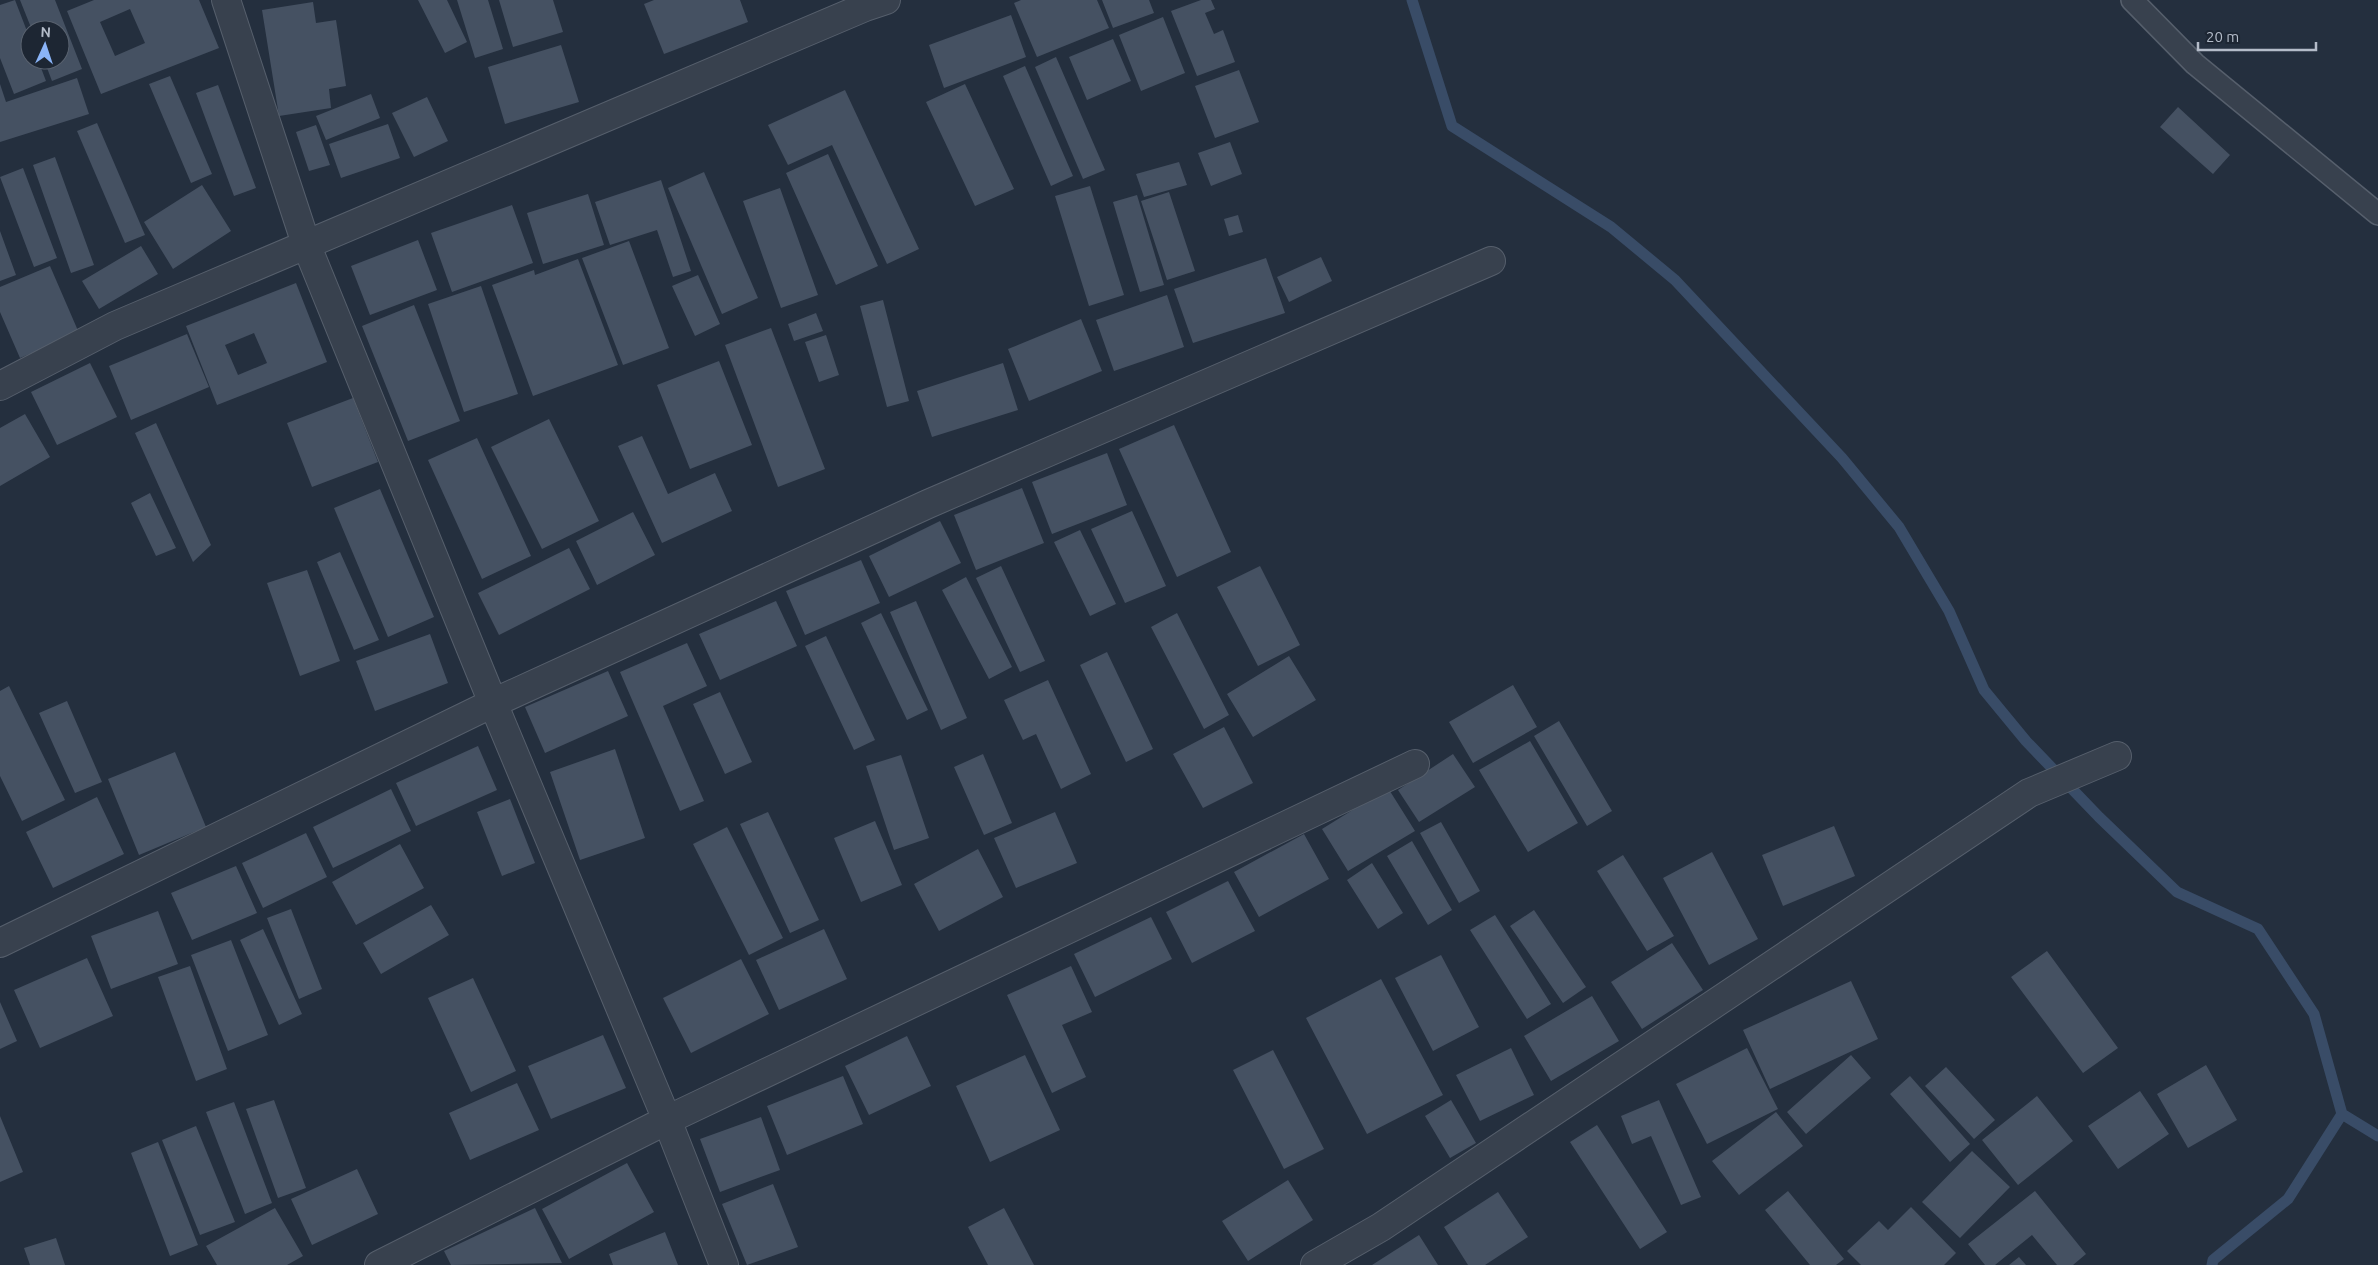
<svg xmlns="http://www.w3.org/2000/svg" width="2378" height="1265" viewBox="0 0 2378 1265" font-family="Ubuntu,sans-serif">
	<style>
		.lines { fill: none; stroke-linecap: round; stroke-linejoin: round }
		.stream { stroke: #394c67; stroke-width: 11 }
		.building { fill: #455162; fill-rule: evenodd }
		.service-casing { stroke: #565f6c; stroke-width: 24 }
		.minor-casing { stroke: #565f6c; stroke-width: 30 }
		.service { stroke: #38414e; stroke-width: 21 }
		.minor { stroke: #38414e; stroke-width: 28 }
	</style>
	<rect width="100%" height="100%" fill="#242f3e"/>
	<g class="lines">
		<!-- stream -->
		<path class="stream" d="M1412,0L1452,126L1611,227L1675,280L1842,458L1899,527L1949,611L1984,690L2026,741L2099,817L2177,892L2258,929L2314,1014L2342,1114L2288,1199L2213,1260L2212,1265
			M2342,1114L2378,1136"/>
	</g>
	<!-- building -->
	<path class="building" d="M15,0L30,39V60H38L46,81L14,94L0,58V5Z
		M20,0H55L82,69L52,81L44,60H60V30H32Z
		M94,0H199L219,48L101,94L67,11ZM130,9L145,43L115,56L100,22Z
		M418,0H447L467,42L445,53Z
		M457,0H488L503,49L475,58Z
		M499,0H553L563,32L513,47Z
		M654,0H740L748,22L664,54L644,4Z
		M1021,0H1097L1109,28L1037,57L1014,3Z
		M1102,0H1149L1154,13L1113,28Z
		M1201,0H1211L1215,9L1205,13L1214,34L1223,30L1235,62L1197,76L1171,11Z
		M313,2L316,23L336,20L346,86L329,89L331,108L279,116L262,10Z
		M1011,15L1026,57L944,88L929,45Z
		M1163,17L1185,73L1141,91L1119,35Z
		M1113,39L1131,81L1087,100L1069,57Z
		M561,45L579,102L505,124L488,67Z
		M1056,57L1105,170L1083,179L1035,67Z
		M1025,66L1073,176L1051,186L1003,76Z
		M1239,70L1259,122L1215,138L1195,86Z
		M170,76L212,174L191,183L149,84Z
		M77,78L89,114L0,142V84L6,102Z
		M965,84L1014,189L975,206L926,102Z
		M218,85L256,188L234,196L196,93Z
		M845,90L919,249L887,264L832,145L788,165L768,125Z
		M371,94L380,118L326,140L316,116Z
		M427,97L448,141L414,157L392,113Z
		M2178,107L2230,155L2213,174L2160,127Z
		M97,123L145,235L125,243L77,131Z
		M388,124L400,158L341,178L329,144Z
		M316,125L330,165L309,171L296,132Z
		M1230,142L1242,174L1211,186L1198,153Z
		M828,154L878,266L836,285L786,173Z
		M55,157L94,265L71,273L33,165Z
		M1179,162L1187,185L1144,197L1136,174Z
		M23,168L57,258L34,267L0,177Z
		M704,172L758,298L722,314L668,188Z
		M661,180L691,271L673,277L657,230L610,245L595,202Z
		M202,185L231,231L173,269L144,222Z
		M1090,186L1124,295L1089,306L1055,196Z
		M780,188L818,295L781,308L743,201Z
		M1169,192L1195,271L1167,280L1141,201Z
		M588,194L604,245L543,264L527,213Z
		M1137,195L1164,285L1140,292L1113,202Z
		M512,205L533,263L452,292L431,233Z
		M1238,215L1243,232L1229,236L1224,219Z
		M0,231L16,275L0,281Z
		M418,240L437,290L370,315L351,266Z
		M629,241L669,348L623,365L582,258Z
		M141,246L158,274L99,309L82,281Z
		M1321,257L1332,281L1289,302L1277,277Z
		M1266,258L1285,313L1193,343L1174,289Z
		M578,259L618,365L533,396L492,285L534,270L535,275Z
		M50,266L79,333L20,358L0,312V287Z
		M698,275L720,324L695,336L672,286Z
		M296,283L327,362L217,405L186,326ZM254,333L267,363L238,375L225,345Z
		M481,286L518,394L464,412L428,304Z
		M1167,295L1184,347L1114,371L1096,320Z
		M883,300L909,401L887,407L860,306Z
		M414,305L460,421L408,441L362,326Z
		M816,313L823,331L794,341L788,324Z
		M1081,319L1102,371L1029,401L1008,349Z
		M771,328L825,469L778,487L725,345Z
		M187,334L209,387L131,420L109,366Z
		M826,335L839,375L819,382L805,342Z
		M719,361L752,445L690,469L657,385Z
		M90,363L117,417L57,445L31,392Z
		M1003,363L1018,410L932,437L917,391Z
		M353,398L378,462L312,487L287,423Z
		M25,414L50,457L0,486V428Z
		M549,419L599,521L542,549L491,447Z
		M156,423L211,545L193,562L135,433Z
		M1174,425L1231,552L1177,577L1119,449Z
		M642,436L668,494L715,473L732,511L662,543L618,446Z
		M477,438L531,556L482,579L428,460Z
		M1107,453L1127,505L1052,534L1032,482Z
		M1022,488L1044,543L976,570L954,515Z
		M380,489L434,617L388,637L334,508Z
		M150,493L176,548L156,556L131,503Z
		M1132,511L1166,586L1125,603L1091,529Z
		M633,512L655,555L597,585L576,541Z
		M940,521L961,563L889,597L869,556Z
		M1080,530L1116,604L1090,616L1054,542Z
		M569,548L590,589L499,635L478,593Z
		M340,552L379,640L354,650L317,562Z
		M861,560L880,603L805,635L786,591Z
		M1001,566L1045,661L1020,672L976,578Z
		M1260,566L1300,645L1258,666L1217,587Z
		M307,570L340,661L300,676L267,583Z
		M966,577L1012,667L989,679L942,590Z
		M776,601L797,646L720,680L699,634Z
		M916,601L967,718L941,730L890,612Z
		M881,613L928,710L907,720L861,623Z
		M1177,613L1229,715L1204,729L1151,627Z
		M430,634L448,683L375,711L356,661Z
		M826,636L875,740L854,750L805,646Z
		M687,643L707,686L663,706L704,801L680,811L620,672Z
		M1107,652L1153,749L1126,762L1080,665Z
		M1289,656L1316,700L1253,737L1227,694Z
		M608,671L628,716L545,753L525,707Z
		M1048,680L1091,774L1061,789L1036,734L1023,740L1004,700Z
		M1513,685L1537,727L1473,763L1449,722Z
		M9,686L65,800L22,821L0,776V691Z
		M720,692L752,762L725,774L693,704Z
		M67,701L102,782L75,793L39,713Z
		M1559,721L1612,811L1587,826L1534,736Z
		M1224,727L1253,783L1203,808L1173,754Z
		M1530,741L1578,823L1528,852L1479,770Z
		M478,746L497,790L416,826L396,783Z
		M615,749L645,838L580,860L550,772Z
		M175,752L206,827L139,855L108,779Z
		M983,754L1012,823L984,835L954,767Z
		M1453,754L1475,787L1419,822L1398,790Z
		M901,755L929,838L894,850L866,766Z
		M1388,788L1415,831L1348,871L1322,829Z
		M391,789L411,831L333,868L313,827Z
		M97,797L124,854L53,888L26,832Z
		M510,799L535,863L502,876L477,812Z
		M768,812L819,920L790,933L740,824Z
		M1055,812L1077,863L1016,888L994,838Z
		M875,821L902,885L861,902L834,838Z
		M1441,822L1480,891L1459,903L1420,833Z
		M1834,826L1855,876L1783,906L1762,855Z
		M727,827L783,938L749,955L693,844Z
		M306,833L327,877L263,908L242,863Z
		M1304,834L1329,879L1259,917L1234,872Z
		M1412,841L1452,910L1428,925L1387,856Z
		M400,844L424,888L356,925L332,882Z
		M978,849L1003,897L939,931L914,884Z
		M1712,852L1758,939L1709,965L1663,878Z
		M1623,855L1674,936L1647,951L1597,871Z
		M1372,863L1403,913L1378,929L1347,880Z
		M236,866L257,913L192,940L171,893Z
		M1228,881L1255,931L1192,963L1166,912Z
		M431,905L449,935L381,974L363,943Z
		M291,909L322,989L299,999L267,918Z
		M1534,910L1586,987L1563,1003L1510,926Z
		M158,911L178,964L111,989L91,936Z
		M1495,915L1551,1004L1527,1019L1470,930Z
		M1151,917L1172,959L1095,997L1074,954Z
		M263,929L302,1014L279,1025L240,940Z
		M824,929L847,979L779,1010L756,960Z
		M231,940L268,1035L228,1051L191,955Z
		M1672,943L1703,990L1642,1029L1611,982Z
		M2047,951L2118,1048L2083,1073L2011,977Z
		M1441,955L1479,1027L1433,1051L1395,978Z
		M87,958L113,1016L40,1048L14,990Z
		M741,959L769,1014L691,1053L663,998Z
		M190,966L227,1069L196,1081L158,977Z
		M1071,966L1092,1012L1062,1025L1086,1077L1052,1093L1007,995Z
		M473,978L516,1071L471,1092L428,998Z
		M1381,979L1443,1095L1367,1134L1306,1018Z
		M1851,981L1878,1039L1770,1089L1743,1030Z
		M1592,996L1619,1041L1551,1081L1524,1036Z
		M0,1002L17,1041L0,1049Z
		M603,1035L626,1088L551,1119L528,1066Z
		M907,1036L931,1086L869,1115L845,1066Z
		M1511,1048L1534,1095L1480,1121L1456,1075Z
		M1747,1048L1778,1109L1707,1144L1676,1084Z
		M1273,1050L1324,1149L1284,1169L1233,1070Z
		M1025,1055L1060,1130L990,1162L956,1086Z
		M1851,1055L1871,1078L1806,1134L1787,1112Z
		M2206,1065L2237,1120L2188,1148L2157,1094Z
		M1946,1067L1995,1120L1974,1139L1925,1086Z
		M843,1076L863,1124L787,1155L767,1106Z
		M1910,1076L1970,1144L1950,1162L1890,1094Z
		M517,1083L539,1130L470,1160L449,1113Z
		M2140,1091L2169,1134L2118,1169L2088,1126Z
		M2037,1096L2073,1141L2018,1185L1982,1140Z
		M274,1100L306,1188L278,1198L246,1109Z
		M1451,1100L1476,1143L1450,1158L1425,1116Z
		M1659,1100L1701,1197L1681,1205L1651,1136L1632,1144L1621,1116Z
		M234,1102L272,1203L245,1214L206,1112Z
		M1776,1112L1803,1146L1739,1195L1712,1161Z
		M0,1116L23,1172L0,1182Z
		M761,1117L780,1170L720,1192L700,1139Z
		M1597,1125L1667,1232L1640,1249L1570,1142Z
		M196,1126L235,1222L200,1235L162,1140Z
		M158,1142L198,1245L170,1256L131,1153Z
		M1972,1151L2010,1187L1960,1238L1922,1202Z
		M627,1163L654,1212L569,1259L542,1209Z
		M357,1169L378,1214L312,1245L291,1199Z
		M1288,1180L1313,1220L1248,1261L1222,1221Z
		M773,1184L798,1247L747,1265L722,1204Z
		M1788,1191L1844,1259L1836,1265H1810L1765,1210Z
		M2035,1191L2086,1254L2073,1265H2057L2032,1235L1995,1265H1985L1968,1244Z
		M1498,1192L1528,1237L1485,1265H1468L1444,1227Z
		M1911,1207L1956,1253L1944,1265H1861L1847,1251L1879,1221L1888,1230Z
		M275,1208L303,1256L287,1265H217L206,1246Z
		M535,1208L562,1263L451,1265L444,1251Z
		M1004,1208L1034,1265H988L968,1227Z
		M665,1232L678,1265H613L609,1254Z
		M1419,1235L1438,1265H1372Z
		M56,1238L65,1265H30L24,1248Z
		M2019,1257L2026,1265H2009Z"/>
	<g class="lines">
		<defs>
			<path id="service" d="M2132,0L2195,64L2378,214"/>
			<path id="minor" d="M226,0L306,244L493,703L667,1120L724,1265
				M0,386L115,326L865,7L886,0
				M0,943L493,703L928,504L1491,261
				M379,1265L667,1120L1415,764
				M1315,1265L1381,1227L2029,793L2117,756"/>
		</defs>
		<!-- service casing -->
		<use href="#service" class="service-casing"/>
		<!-- minor casing -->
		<use href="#minor" class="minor-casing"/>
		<!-- service -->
		<use href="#service" class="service"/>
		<!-- minor -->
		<use href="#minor" class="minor"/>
	</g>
	<!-- north arrow -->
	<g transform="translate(45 45) rotate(3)"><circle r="24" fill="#1d2633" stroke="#59626f"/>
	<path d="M0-4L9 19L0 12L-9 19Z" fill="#8ab4f8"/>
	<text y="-8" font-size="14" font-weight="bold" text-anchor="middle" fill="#b4bcc9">N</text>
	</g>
	<!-- scale -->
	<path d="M2198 42v8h118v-8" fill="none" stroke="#b4bcc9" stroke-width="2.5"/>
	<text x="2206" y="42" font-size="15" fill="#b4bcc9" stroke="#1d2633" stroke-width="4" paint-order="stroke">20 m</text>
</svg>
